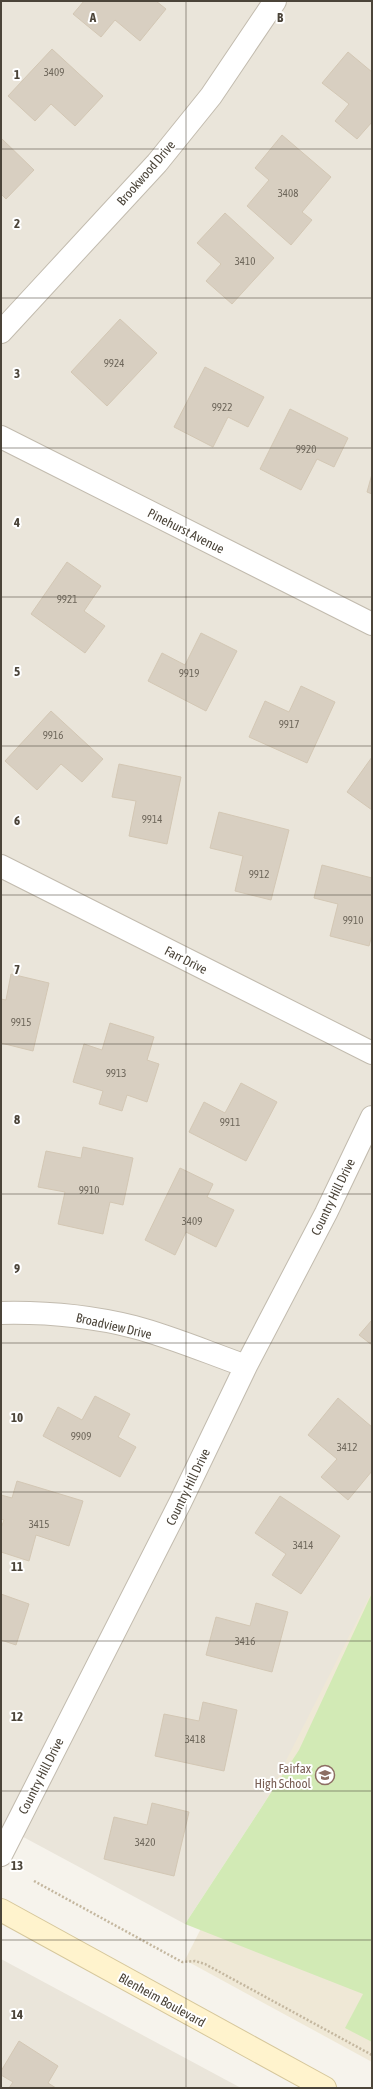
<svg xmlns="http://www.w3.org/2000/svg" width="373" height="2089" viewBox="0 0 373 2089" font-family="'Asap Condensed',sans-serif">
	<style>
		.residential { fill: #eae5da }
		.education { fill: #efe8d6 }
		.green { fill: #d2eab5 }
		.building { fill: #d8cfc1; stroke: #d3c7b4 }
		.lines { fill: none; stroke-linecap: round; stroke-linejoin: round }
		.minor-casing { stroke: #c2bbae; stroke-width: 24 }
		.secondary-casing { stroke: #d6c79b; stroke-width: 24 }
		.path { stroke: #c4b79f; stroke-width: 2.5; stroke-dasharray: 2 2; stroke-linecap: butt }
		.minor { stroke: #fff; stroke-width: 22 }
		.secondary { stroke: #fff3cd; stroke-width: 22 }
		.grid { fill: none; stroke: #4b4439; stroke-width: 1; stroke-opacity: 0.55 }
		.labels { text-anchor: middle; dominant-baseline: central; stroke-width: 4; stroke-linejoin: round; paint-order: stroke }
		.number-label { font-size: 11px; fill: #6e675b }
		.street-label { font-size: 13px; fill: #4b4439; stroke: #fff }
		.education-label { font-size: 13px; fill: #785e54; stroke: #fff; text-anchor: end }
		.grid-label { font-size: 13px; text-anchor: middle; font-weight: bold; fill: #4b4439; stroke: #fff; stroke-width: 4; stroke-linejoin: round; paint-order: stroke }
	</style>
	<rect width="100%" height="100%" fill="#f6f3ec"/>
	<!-- residential -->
	<path class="residential" d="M1,1H372V1607L299,1750L185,1924L1,1825Z
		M1,1959L241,2088H1Z"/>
	<!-- education -->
	<path class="education" d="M372,1591V2062L185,1960Z"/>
	<!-- green -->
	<path class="green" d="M372,1593V2042L345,2028L363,1994L185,1924L299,1750Z"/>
	<!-- building -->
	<path class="building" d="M84,1H156L166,9L140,41L115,20L101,37L73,14Z
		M52,49L103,96L75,126L51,104L35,121L8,96Z
		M348,52L372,72V122L357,139L335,121L349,104L322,83Z
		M282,135L331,177L302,212L312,220L291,245L247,206L269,180L255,168Z
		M1,138L34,170L6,199L1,194Z
		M225,213L274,258L232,304L206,281L221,264L197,243Z
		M120,319L157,353L107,406L71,372Z
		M205,367L264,397L248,427L228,417L213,447L174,427Z
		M290,409L348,438L334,467L317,459L301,490L260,469Z
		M372,474V494L367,492Z
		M67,562L101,586L84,611L105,626L85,653L31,614Z
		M201,633L237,651L206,711L148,681L162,653L185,665Z
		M301,686L335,702L307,763L249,737L265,701L289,712Z
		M51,711L103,759L82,782L61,764L37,790L5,761Z
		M372,757V810L347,792Z
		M119,764L181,777L167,844L129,836L136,801L112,797Z
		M219,812L289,830L271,900L235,891L243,856L210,848Z
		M322,865L372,878V935L369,946L330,936L338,904L314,898Z
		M11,974L49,983L33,1051L1,1043V999L6,1000Z
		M110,1023L154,1037L147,1060L159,1064L147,1102L127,1095L122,1111L99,1104L103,1091L73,1082L84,1044L102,1050Z
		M241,1083L277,1102L246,1161L189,1132L204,1102L225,1113Z
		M83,1147L133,1158L123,1205L110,1202L103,1234L58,1224L65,1192L38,1187L46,1151L81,1158Z
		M180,1168L213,1184L207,1197L234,1210L216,1247L186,1232L175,1255L145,1240Z
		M372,1320V1345L359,1335Z
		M95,1396L130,1414L118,1437L136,1447L120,1477L43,1436L58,1407L82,1420Z
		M338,1398L372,1427V1471L348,1500L321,1477L337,1459L308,1435Z
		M17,1481L83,1501L69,1546L36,1535L29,1561L1,1552V1528L4,1520L1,1519V1495L12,1498Z
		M280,1496L340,1536L301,1594L272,1575L286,1554L255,1533Z
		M1,1594L29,1604L16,1645L1,1640Z
		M256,1603L288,1612L272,1672L206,1655L216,1617L250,1626Z
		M203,1702L237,1710L224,1771L155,1756L164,1714L199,1721Z
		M152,1803L189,1812L174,1876L104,1859L114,1817L147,1825Z
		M19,2041L58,2066L48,2083L56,2088H9L13,2082L1,2075V2071Z"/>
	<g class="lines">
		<defs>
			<path id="minor" d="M1,332L157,163L211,96L275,1
				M1,437L372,624
				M1,866L372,1053
				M1,1313C46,1312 90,1316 134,1327C172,1337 209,1353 246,1366
				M1,1855L180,1503L246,1366L326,1213L372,1117"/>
			<path id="secondary" d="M1,1910L325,2088"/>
		</defs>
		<!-- minor casing -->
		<use href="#minor" class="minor-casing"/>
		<!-- secondary casing -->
		<use href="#secondary" class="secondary-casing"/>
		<!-- path -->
		<path class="path" d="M34,1881L182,1962L195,1961L205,1964L372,2055"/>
		<!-- minor -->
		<use href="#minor" class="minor"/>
		<!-- secondary -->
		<use href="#secondary" class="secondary"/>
	</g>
	<!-- grid -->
	<path class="grid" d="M186,1V2088M1,149H372M1,298H372M1,448H372M1,597H372M1,746H372M1,895H372M1,1044H372M1,1194H372M1,1343H372M1,1492H372M1,1641H372M1,1791H372M1,1940H372"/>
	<!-- icons -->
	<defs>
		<symbol id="school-ring" viewBox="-11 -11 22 22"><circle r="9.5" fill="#fff" stroke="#8d6e63" stroke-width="1.5"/><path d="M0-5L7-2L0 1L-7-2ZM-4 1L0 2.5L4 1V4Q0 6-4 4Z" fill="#8d6e63"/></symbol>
	</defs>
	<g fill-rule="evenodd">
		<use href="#school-ring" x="314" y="1764" width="22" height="22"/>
	</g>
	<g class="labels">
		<!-- number labels -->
		<g class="number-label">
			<text x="54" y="72">3409</text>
			<text x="288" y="193">3408</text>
			<text x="245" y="261">3410</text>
			<text x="114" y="363">9924</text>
			<text x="222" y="407">9922</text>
			<text x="306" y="449">9920</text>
			<text x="67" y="599">9921</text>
			<text x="189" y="673">9919</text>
			<text x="289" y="724">9917</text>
			<text x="53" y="735">9916</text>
			<text x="152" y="819">9914</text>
			<text x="259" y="874">9912</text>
			<text x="353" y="920">9910</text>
			<text x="21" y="1022">9915</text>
			<text x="116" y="1073">9913</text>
			<text x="230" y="1122">9911</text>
			<text x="89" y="1190">9910</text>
			<text x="192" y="1221">3409</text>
			<text x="81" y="1436">9909</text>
			<text x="347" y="1447">3412</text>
			<text x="39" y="1524">3415</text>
			<text x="303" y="1545">3414</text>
			<text x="245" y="1641">3416</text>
			<text x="195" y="1739">3418</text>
			<text x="145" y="1842">3420</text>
		</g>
		<!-- street labels -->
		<g class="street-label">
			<text transform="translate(146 173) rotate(-49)">Brookwood Drive</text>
			<text transform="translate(186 531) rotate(27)">Pinehurst Avenue</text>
			<text transform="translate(186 960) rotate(27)">Farr Drive</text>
			<text transform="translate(333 1197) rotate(-64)">Country Hill Drive</text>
			<text transform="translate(114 1326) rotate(13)">Broadview Drive</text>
			<text transform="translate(188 1487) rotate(-64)">Country Hill Drive</text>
			<text transform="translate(41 1776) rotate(-63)">Country Hill Drive</text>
			<text transform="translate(162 2000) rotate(29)">Blenheim Boulevard</text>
		</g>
		<!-- education labels -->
		<g class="education-label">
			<text x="311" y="1768">Fairfax<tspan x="311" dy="15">High School</tspan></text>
		</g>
	</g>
	<g class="grid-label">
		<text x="93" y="22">A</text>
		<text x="280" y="22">B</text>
		<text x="17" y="79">1</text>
		<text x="17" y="228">2</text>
		<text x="17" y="378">3</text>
		<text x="17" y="527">4</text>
		<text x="17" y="676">5</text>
		<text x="17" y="825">6</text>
		<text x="17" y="974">7</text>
		<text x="17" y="1124">8</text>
		<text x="17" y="1273">9</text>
		<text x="17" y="1422">10</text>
		<text x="17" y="1571">11</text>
		<text x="17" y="1721">12</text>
		<text x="17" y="1870">13</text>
		<text x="17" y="2019">14</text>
	</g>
	<!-- border -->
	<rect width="373" height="2089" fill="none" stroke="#4b4439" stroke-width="4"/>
</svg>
